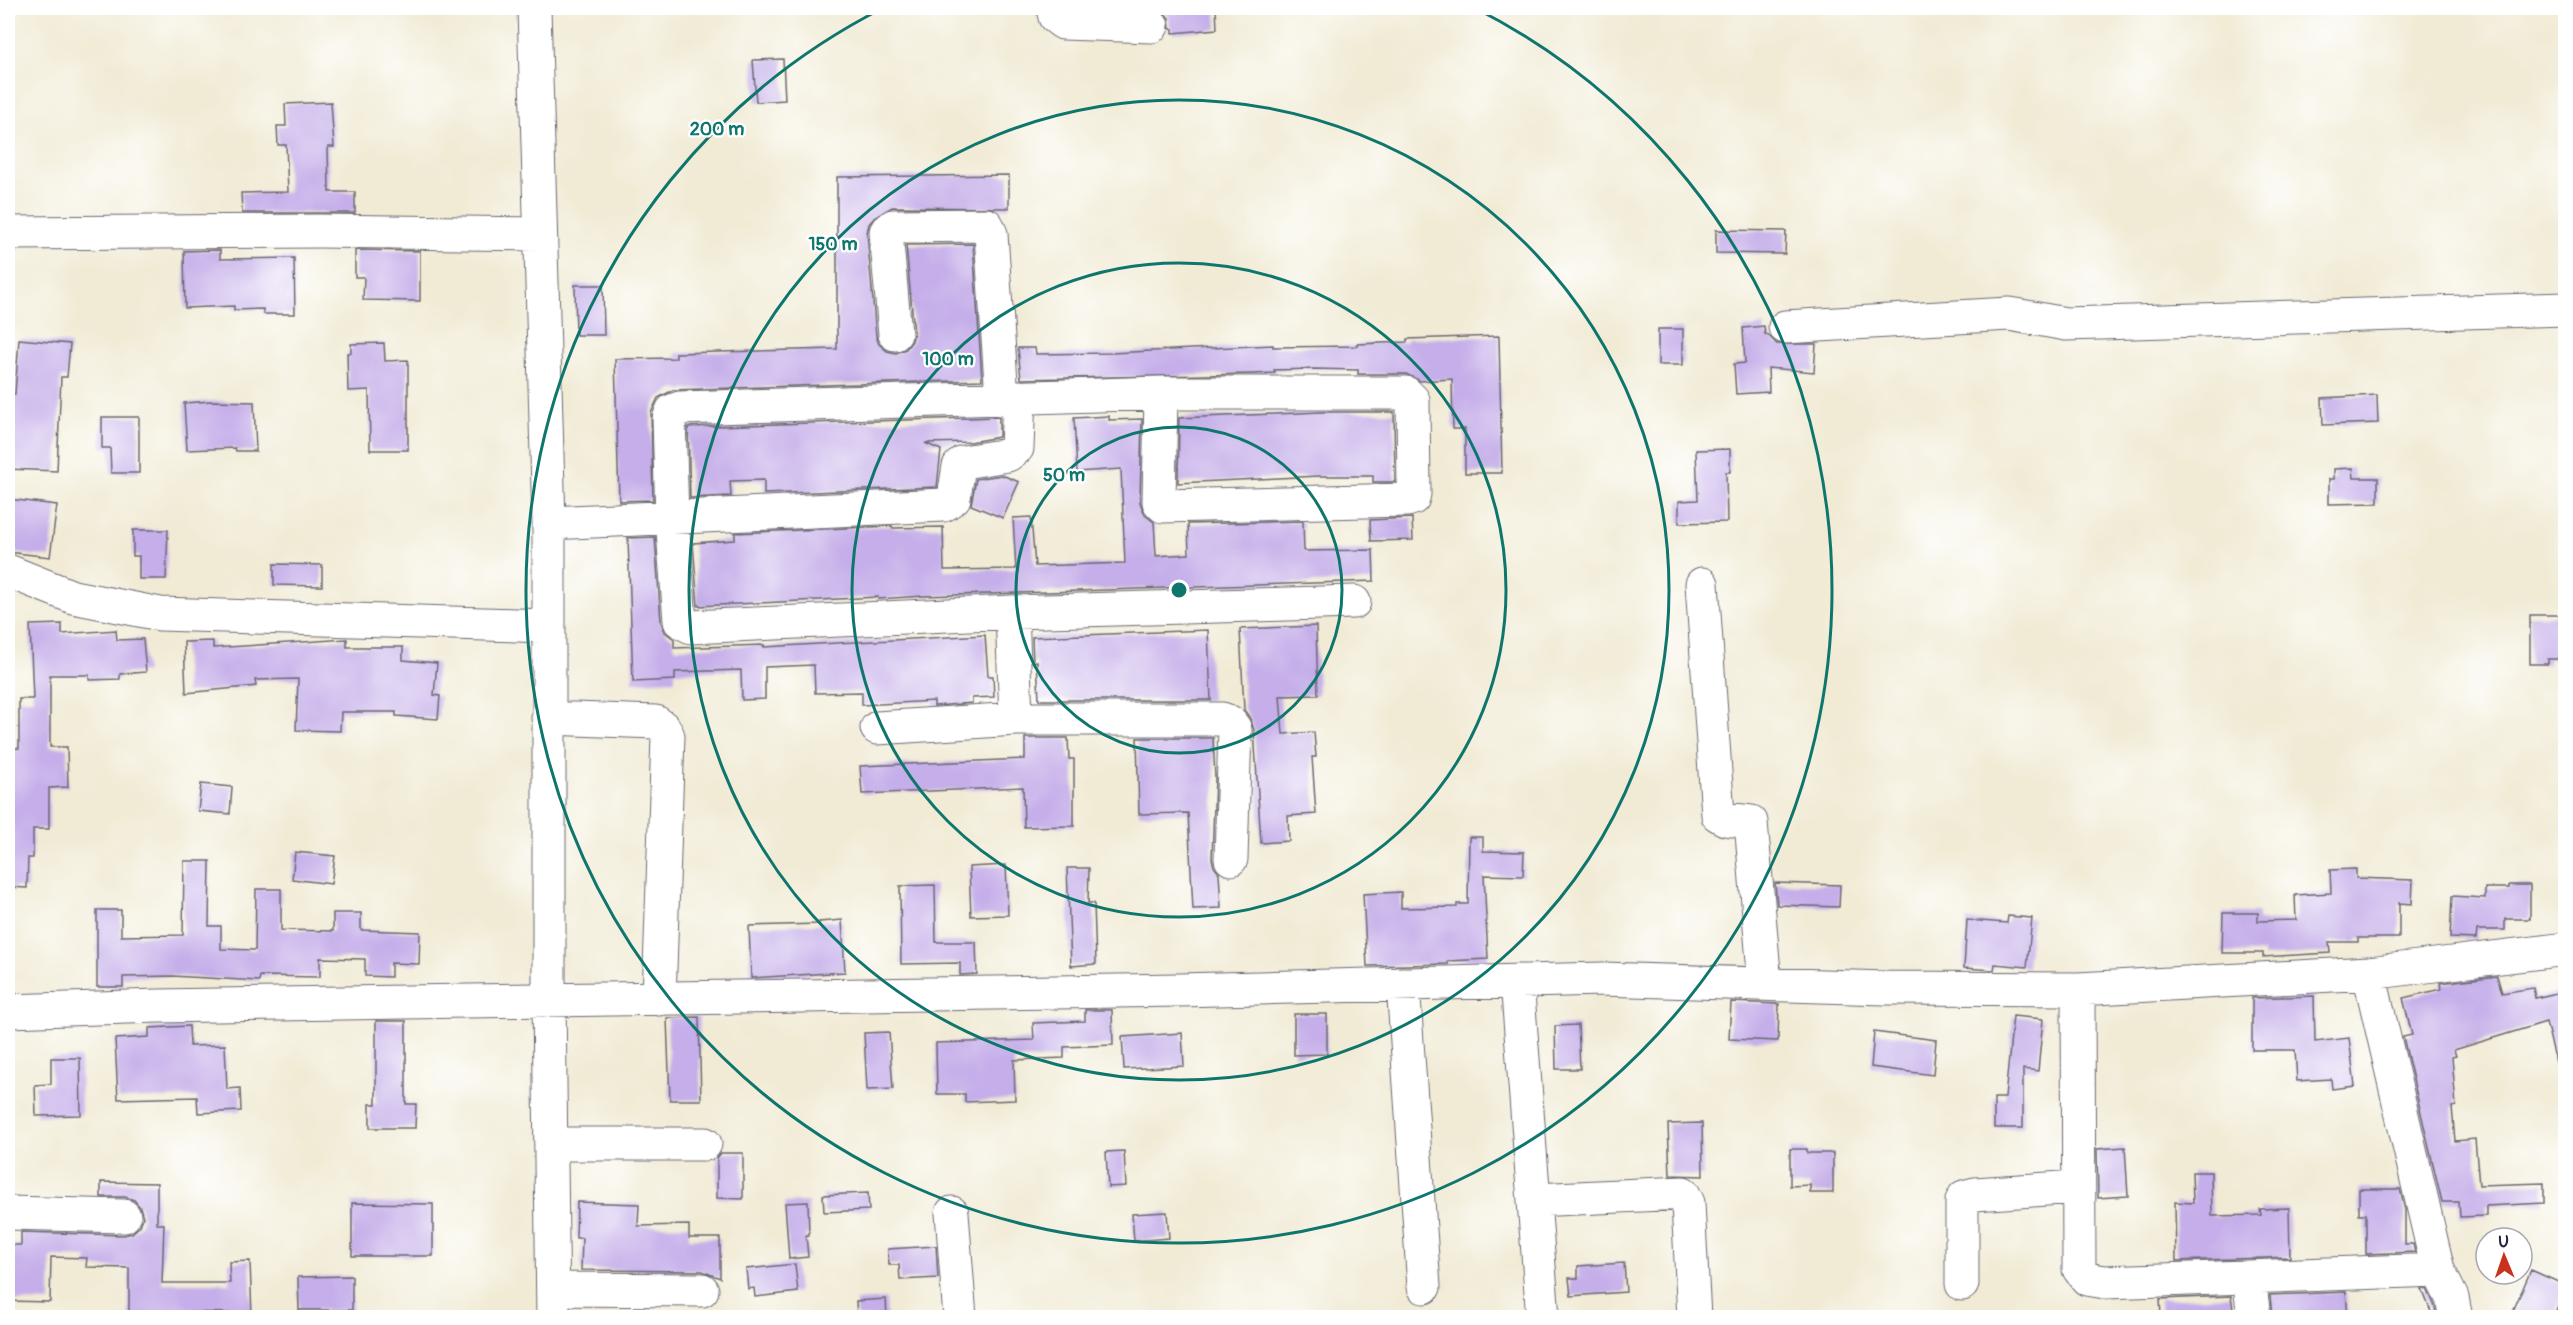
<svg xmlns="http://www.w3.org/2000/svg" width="2573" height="1325" viewBox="0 0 2573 1325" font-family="Pangolin,sans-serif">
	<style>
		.building { fill: #c5aee9 }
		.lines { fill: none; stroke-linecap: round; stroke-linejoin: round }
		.minor-casing { stroke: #6a6871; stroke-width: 35 }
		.minor { stroke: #fff; stroke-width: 33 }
		.ring { fill: none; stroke: #0f766e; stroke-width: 3 }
		.centre { fill: #0f766e; stroke: #fff; stroke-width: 3 }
		.ring-label { font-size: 18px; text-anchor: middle; font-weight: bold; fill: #0f766e; stroke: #fff; stroke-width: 4.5; stroke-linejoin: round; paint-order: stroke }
	</style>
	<rect width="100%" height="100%" fill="#fff"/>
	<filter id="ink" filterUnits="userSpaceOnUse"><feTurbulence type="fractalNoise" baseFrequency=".0167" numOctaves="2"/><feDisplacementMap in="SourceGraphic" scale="12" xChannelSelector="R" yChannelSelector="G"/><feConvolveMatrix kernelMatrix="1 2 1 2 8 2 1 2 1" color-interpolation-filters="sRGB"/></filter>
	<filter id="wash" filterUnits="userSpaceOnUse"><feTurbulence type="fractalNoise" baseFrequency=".008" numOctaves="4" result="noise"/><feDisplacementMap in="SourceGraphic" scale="24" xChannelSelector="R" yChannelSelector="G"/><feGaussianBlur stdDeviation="1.35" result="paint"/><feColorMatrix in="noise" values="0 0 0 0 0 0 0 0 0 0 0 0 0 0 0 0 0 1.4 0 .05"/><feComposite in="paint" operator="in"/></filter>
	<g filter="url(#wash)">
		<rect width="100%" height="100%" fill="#f1ebd5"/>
		<g id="blocks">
			<!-- building -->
			<path class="building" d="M1196,8H1216L1217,29L1173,33V29H1170L1169,18L1162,10Z
				M783,59L785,100L756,102L753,60Z
				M331,102L334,147H328L329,192H355V213H242L241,193L288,192L286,145H278L277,126H286L285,104Z
				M1009,175V208L892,207L874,218L869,224L867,233L876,336L879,344L887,351L896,353L906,349L912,341L914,333L906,245L973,244L982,380L673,390L658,398L651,413L653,500L619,501L615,359L676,358V353L837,349V177Z
				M1716,230L1786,231L1785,254L1716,253Z
				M220,250V259L294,258L295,314H263V309L234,310V306L185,308L184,251Z
				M355,250L420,251V301L363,300L364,277H355Z
				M575,285H603L604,335H576Z
				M1764,326L1765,334L1768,335L1777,344H1816L1814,372L1768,368L1769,392L1736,394L1734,364L1745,363L1743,328Z
				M1658,329H1683V365H1658Z
				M1499,336L1502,473H1465V429H1453L1452,379L1420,381L1406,374H1358V370L1314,369L1274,370L1275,373L1252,374L1021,379L1018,348H1035L1036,354L1111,353L1273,345V347L1358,346L1357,344L1407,342V339Z
				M19,339L70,344L67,377H61L57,471L8,469V393L15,394Z
				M384,343L385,361L408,360V450H370L369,390L348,391L347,353H351V344Z
				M2377,395L2378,423L2323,425L2322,398Z
				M212,401L254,402L256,451H236L235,448L187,450L184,403Z
				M1322,412H1394L1395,482H1373V476H1319L1178,483L1179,418Z
				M1109,416V420L1142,419L1140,502L1145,515L1154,522L1156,556L1189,554L1188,524L1303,521L1304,551L1373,550L1374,581L924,596L878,599V597L698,606L693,543L735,540V533L892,526L893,528L943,527L944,570L1016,569L1013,518L1031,517L1035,566L1125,563L1121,469L1077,472L1074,418Z
				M102,417H139V473H111L110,448H102Z
				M999,417V437L970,442L925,443L941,450L937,487L764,494V480L730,481L731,496L690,498L688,427Z
				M1730,449V472H1726L1727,522L1679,523V501L1698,500L1696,450Z
				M2353,468L2354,478H2378V503L2329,504V479H2334V469Z
				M1002,475L1019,482L1003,518L971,505L976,479Z
				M8,499L57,505L50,557L8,552Z
				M1412,518L1413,540L1371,541L1370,520Z
				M133,530H168L166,579H139V556H133Z
				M655,537L661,622L665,632L674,639V648L764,645V647L985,635L988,676H993L994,697L972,698V703L934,706V701L862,705V692L815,693L814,665L765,667V699L742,700L741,670L675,672V680L633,682L628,538Z
				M274,564L322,565V586L274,585Z
				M2530,615H2565V659H2548V664H2530Z
				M62,624V634L116,630L117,640L143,639L146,672L120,674V679L89,680V675H50V747H67L68,787L49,788V829H33V858H28L27,888L8,887V749L19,748V699H33L30,625Z
				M1316,626L1318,695L1280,696L1283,734L1314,732L1316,757H1312L1316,814L1288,816L1289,841L1261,843L1254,730L1250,718L1244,710L1240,629Z
				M1208,630L1211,700H1039L1037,661L1033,662L1032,637Z
				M347,639V647H403V660L437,663L434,695L440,696L438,719L396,716V712H341L340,731L296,730L298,679L255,680L256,686L186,693L184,642L213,641V648Z
				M1025,738H1068L1069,759H1074V826L1024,827L1023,787L862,794L860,766L1025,759Z
				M1137,738H1213L1215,778L1212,858L1214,867L1219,873L1221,908L1193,909L1188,813L1139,814Z
				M201,784L232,787L230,814L198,811Z
				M1469,837H1483V851L1524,852L1523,876L1484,875L1488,959L1448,961V964L1367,966L1363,894L1401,892V908L1457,907V904H1468Z
				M295,852L335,856L331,884L292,879Z
				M184,861H210L209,926H221V949L255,950L256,889H281V930L333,931V913H361V930L420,932L419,964L391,963V977L365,976V959L320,958V977L260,976L259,981L172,976L123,977V987H97V910H121V936L183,935Z
				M1006,865L1008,915L971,916L969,867Z
				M1067,868H1089L1088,903H1094L1096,964L1071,966Z
				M2356,869V878L2413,880L2412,904L2399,903V938H2358V942H2329L2330,953L2263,957V953H2222L2223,913H2258V921L2296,920L2295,895L2331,893L2330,870Z
				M1775,883L1840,885L1839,907L1777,905Z
				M935,885L936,942H976L977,974L960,975V963L901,964L900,886Z
				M2509,885H2530V919H2505V930H2477L2476,939L2450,938L2452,896L2485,898V888H2509Z
				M2008,916L2032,918L2027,967L1995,964L1994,970L1964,968L1967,920L2007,923Z
				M842,920L845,972L751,978L749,926L819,924V922Z
				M2497,976L2502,993L2533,988L2535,998L2565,991V1073L2559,1074L2546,1022L2454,1050L2456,1056L2452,1057L2456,1106L2452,1107L2455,1141L2475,1139L2479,1185L2544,1183V1203L2486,1206V1216L2460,1217L2459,1202H2442L2403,1037L2412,1035L2403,998L2441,989L2440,983Z
				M2314,996L2315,1042L2349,1038L2355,1086L2332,1089L2331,1079L2297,1081L2295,1050H2252V998Z
				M1731,1002L1779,1004L1778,1041L1729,1039Z
				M1085,1010H1112L1113,1045L1064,1047V1058L1014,1060L1015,1100L965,1102V1094H937L936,1043L1034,1040L1033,1023L1085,1021Z
				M1294,1014H1327V1054L1294,1055Z
				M2013,1016L2043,1019L2038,1071L2023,1069V1128H1994V1098H2005Z
				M699,1017L701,1100H670L667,1018Z
				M376,1021H406V1104H416L415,1128H370V1104H376Z
				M1578,1025L1580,1069H1556L1555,1026Z
				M189,1026L190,1046L225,1045L227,1089L240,1088L241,1111L198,1113L197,1097L118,1099L115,1039L149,1037V1028Z
				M889,1032L893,1089L867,1090L864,1033Z
				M1874,1032L1936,1040L1933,1075L1871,1067Z
				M1182,1033L1184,1066L1124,1069L1122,1037Z
				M51,1058H80L81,1115L36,1116L35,1085L51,1084Z
				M1702,1123L1703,1176L1670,1175L1668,1124Z
				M2125,1147L2128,1196L2098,1198L2097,1149Z
				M1790,1149H1807V1153H1833V1193H1810V1185L1790,1186Z
				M1124,1151L1126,1186L1108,1187L1106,1152Z
				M721,1153H743V1199L717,1198V1158Z
				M2192,1172H2211L2212,1216L2261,1215L2260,1209L2289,1208L2290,1257L2176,1261L2175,1202L2193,1203Z
				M101,1182L157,1183V1224H164L162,1283H230L229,1262L250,1261L252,1317H231V1313L171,1312V1317H129V1268L86,1267L87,1258L51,1257L50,1302L8,1301V1245H21V1232L124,1235L132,1233L140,1226L143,1217L140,1207L134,1200L125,1197H101Z
				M2359,1189H2400L2405,1210V1244H2413L2415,1252L2366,1254V1214H2359Z
				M868,1193L869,1210L824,1212L823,1195Z
				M577,1202L639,1204L638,1226L689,1225V1238H720V1278L702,1271L581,1270L582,1238H576Z
				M808,1202L809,1235H806L808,1257L789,1259L785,1203Z
				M352,1203L433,1204V1256H352Z
				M1167,1212L1169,1238L1134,1241L1132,1214Z
				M936,1246L938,1278L900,1280L899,1265H889L888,1249Z
				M1624,1263L1626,1292L1571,1296L1569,1278H1578V1266Z
				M795,1264L798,1292L755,1297L754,1288L748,1289L746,1269Z
				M2531,1270L2565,1285V1290L2553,1317H2527L2513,1311Z
				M352,1276V1310H299L298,1277Z
				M2422,1289H2427L2434,1304L2437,1317H2433Z
				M2346,1292L2348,1317H2272L2270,1295Z
				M2231,1296L2234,1317H2161L2160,1299Z
				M886,1299L887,1317H857L856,1301Z"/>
		</g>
	</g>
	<g filter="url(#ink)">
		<use href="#blocks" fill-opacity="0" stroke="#6a6871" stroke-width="1.5"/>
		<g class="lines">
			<defs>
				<path id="minor" d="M534,8L549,523V1000L553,1318
					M1053,8L1055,17L1063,23L1152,26
					M8,233L319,231L540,234
					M1785,327L2009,314L2066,324L2566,309
					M895,334L886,232L893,226L987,225L991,234L1002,397
					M1161,393L1159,502L1163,506L1407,500L1413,498L1414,494L1413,400L1406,393H1161L680,408L672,411L669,419L672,518L680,621L691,627L1012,612L1354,602
					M549,523L944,505L954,498L959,466L963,462L1008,455L1017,448L1019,397
					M8,571L73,597L160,614L548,626
					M1702,584L1718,815L1725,819L1751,822L1765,984
					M1012,612L1016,719
					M548,718L656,722L664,728L668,736L659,999
					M877,728L1016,719H1222L1230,722L1235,729L1231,859
					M2369,973L2438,1270L2452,1298L2456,1318
					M1517,981L1543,1318
					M1403,984L1424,1287
					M2078,989L2079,1269L2087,1279L2105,1282L2438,1270
					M8,1011L158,1006L1179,990L1602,979L1885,988L2078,989L2369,973L2566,949
					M551,1144H705
					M1534,1200L1683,1193L1688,1203L1694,1318
					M8,1213L124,1216
					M952,1213L960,1318
					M2249,1277L2254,1318
					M1962,1284V1201L1964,1197L1975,1194L2077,1187
					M553,1289L702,1290"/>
			</defs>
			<!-- minor casing -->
			<use href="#minor" class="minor-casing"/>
			<!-- minor -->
			<use href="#minor" class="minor"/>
		</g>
	</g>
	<!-- distance rings -->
	<g class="ring">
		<circle cx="1179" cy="590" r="163"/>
		<circle cx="1179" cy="590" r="327"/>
		<circle cx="1179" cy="590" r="490"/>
		<path d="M1475 8A653 653 0 1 1 883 8"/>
	</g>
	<circle cx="1179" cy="590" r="9" class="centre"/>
	<g class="ring-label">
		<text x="717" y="135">200 m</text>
		<text x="833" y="250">150 m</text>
		<text x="948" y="365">100 m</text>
		<text x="1064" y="481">50 m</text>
	</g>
	<!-- margin -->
	<rect width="2573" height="1325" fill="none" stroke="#fff" stroke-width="30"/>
	<!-- north arrow -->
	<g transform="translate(2504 1256) rotate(358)"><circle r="28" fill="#ffffff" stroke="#a7a7b1" stroke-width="1.5"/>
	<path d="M0-4.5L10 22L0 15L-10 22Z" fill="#c8321e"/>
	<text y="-9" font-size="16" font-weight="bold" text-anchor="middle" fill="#22223b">U</text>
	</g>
</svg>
